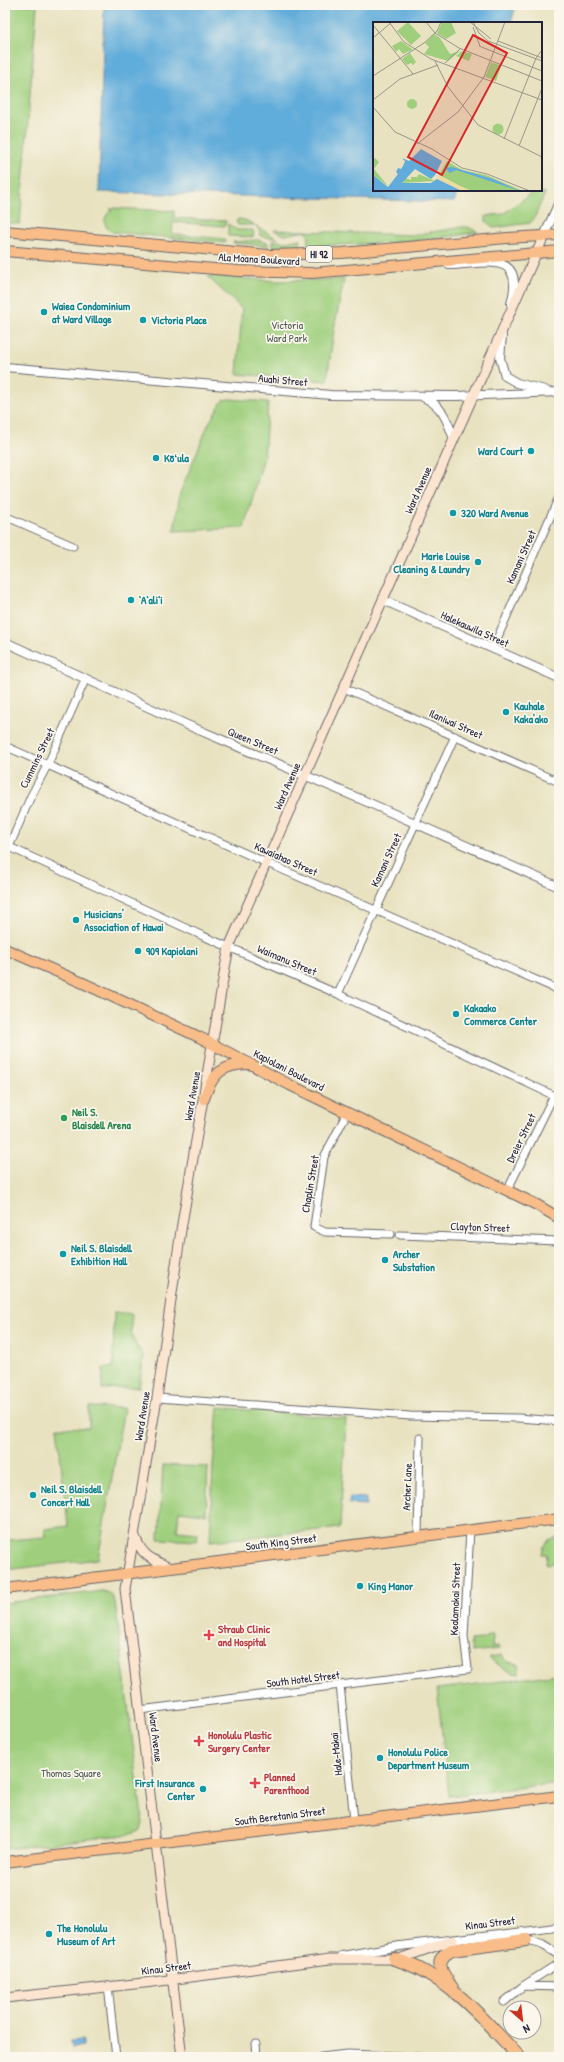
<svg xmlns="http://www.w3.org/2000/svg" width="564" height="2062" viewBox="0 0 564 2062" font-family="'Patrick Hand',sans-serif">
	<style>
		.green { fill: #9fcf7d; stroke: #60785c }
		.water { fill: #61acda; stroke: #42678a }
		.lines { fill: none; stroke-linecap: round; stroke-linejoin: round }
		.minor-casing { stroke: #67656a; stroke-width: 9 }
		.tertiary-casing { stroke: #67656a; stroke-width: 10 }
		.secondary-casing { stroke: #67656a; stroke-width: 11 }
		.primary-casing { stroke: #67656a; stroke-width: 12 }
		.motorway-casing { stroke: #67656a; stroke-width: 14 }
		.minor { stroke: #fff; stroke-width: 7 }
		.tertiary { stroke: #fff; stroke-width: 8 }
		.secondary { stroke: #fce5d0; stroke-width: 9 }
		.primary { stroke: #f8bd89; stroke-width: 10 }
		.motorway { stroke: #f8bd89; stroke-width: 12 }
		.culture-dot { fill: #0f9aa8; stroke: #fbf7ec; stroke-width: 1.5 }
		.leisure-dot { fill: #2e9e5b; stroke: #fbf7ec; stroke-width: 1.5 }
		.health-dot { fill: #e0444e; stroke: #fbf7ec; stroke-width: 1.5 }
		.labels { text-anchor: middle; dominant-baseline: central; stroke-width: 3.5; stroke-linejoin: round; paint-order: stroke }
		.shield { fill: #fbf7ec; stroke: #636270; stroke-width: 1 }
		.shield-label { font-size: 10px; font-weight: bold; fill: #22223b }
		.street-label { font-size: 11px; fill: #22223b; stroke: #fbf7ec }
		.culture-label { font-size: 11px; font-weight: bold; fill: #0d838f; stroke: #fbf7ec; text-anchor: start }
		.park-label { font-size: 11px; fill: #48564f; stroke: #fbf7ec }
		.leisure-label { font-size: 11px; font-weight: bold; fill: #27864d; stroke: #fbf7ec; text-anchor: start }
		.health-label { font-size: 11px; font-weight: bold; fill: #be3a42; stroke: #fbf7ec; text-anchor: start }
		.inset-road { fill: none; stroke: #99958b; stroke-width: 1 }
		.view { fill: #d62828; fill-opacity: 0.15; stroke: #d62828; stroke-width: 2 }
		.inset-edge { fill: none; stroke: #22223b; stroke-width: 2 }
	</style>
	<rect width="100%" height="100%" fill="#fbf7ec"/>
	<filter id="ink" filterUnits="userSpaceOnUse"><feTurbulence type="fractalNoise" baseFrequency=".025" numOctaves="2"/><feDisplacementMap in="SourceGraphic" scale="8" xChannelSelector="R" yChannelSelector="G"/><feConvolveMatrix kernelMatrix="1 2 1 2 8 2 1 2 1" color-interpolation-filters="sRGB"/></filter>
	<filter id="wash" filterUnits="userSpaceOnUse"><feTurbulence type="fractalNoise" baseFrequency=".012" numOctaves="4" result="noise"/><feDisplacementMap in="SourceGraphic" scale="16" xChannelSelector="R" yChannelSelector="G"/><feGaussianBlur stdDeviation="0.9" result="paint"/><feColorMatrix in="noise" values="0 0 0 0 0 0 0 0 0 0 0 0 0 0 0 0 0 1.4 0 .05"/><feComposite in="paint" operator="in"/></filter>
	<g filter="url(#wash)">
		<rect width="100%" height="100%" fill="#e8e2c0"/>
		<!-- green -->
		<path class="green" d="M5,5H37L20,224L5,223Z
			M536,192L545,193L534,219L530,223L494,228L486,221V216L503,214L529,195Z
			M111,208L174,211V218L226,221L225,226L173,222L172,234L225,239V243L113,232C103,228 102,217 111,211Z
			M238,219L245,220L255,225H238L236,222Z
			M228,224L237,230H253L254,235L252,237L228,236Z
			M256,226L278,239L261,236L259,230Z
			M462,227H468L478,232L454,236L390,243L307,246L309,237L305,231L285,235L274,230L414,235Z
			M299,239L301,240L299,246H273V241L287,242Z
			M258,240L268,243V246L233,243V242Z
			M214,276L277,281L344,279L334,329L327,381L237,374L242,309L208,277Z
			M230,399L268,402L264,457L244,528L174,531L180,493L209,423L223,400Z
			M114,1312L132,1314C130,1335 131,1339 144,1356L139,1387L102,1389L103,1368L113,1367Z
			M89,1407L124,1408L98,1559L5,1570V1535H7L8,1540L46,1537L45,1529L68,1526L57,1427L89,1428Z
			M218,1407L346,1419L340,1528L210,1541L213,1465Z
			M163,1465L208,1467L206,1514L179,1511L177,1531L198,1533L197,1541L159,1539Z
			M559,1537V1562L546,1564L547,1554H542C544,1542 547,1539 559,1537Z
			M102,1591L111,1594L115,1602L143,1824L139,1831L131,1834L5,1849V1603Z
			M490,1634H493L492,1647L498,1646L499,1649L472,1652L470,1640L483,1639Z
			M501,1655L508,1662L518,1664L519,1674L511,1673L490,1659V1657Z
			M559,1674V1783L449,1796L437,1689Z"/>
		<!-- water -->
		<path class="water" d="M104,5H516L511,23H374V190H458L454,202L99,192Z
			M350,1497L366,1498V1505L349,1504Z
			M83,2040V2046L72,2047L71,2041Z"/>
	</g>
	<g filter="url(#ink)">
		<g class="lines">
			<defs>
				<path id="minor" d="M5,516L73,546
					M493,648L559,497
					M344,688L559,782
					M5,746L267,863L559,990
					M5,845L203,936L338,994L559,1098
					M9,847L31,796L48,764L86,678
					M338,994L455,736
					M347,1113L324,1157L314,1227L325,1232L391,1234
					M507,1191L554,1095
					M400,1235L559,1241
					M157,1398L410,1416L518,1418L559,1421
					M418,1537L420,1438
					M340,1685L354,1820
					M140,1710L468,1669L464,1636L470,1530
					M504,1934L559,1927
					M108,1986L116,2057
					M524,1986L559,1987
					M504,2002L523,1986L559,1963
					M256,2044L257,2057
					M321,2057L348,2054L420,2057"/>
				<path id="tertiary" d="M544,236L559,202
					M449,265C484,264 526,249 511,304
					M502,336L500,358L505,376L517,383L545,390
					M5,367L331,395L457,396L559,392
					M423,397C443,406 447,420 454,439
					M383,600L559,678
					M5,642L185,724L365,801L559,887
					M342,1956L400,1946L500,1934L542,1944L559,1955"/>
				<path id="secondary" d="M135,1536C142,1557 152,1559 170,1568
					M5,1998L153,1982L330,1959H399L453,1940
					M182,2057L125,1589L157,1398L181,1230L225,968L229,947L544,236"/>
				<path id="primary" d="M5,231L269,255L342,253L507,238L559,235
					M5,251L238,271L312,273L559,251
					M5,949L83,983L199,1037L290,1085L537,1205L559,1218
					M204,1099C212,1074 222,1064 249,1064
					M5,1589L559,1519
					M5,1862L559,1796"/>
				<path id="motorway" d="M394,1959C445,1973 484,2019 519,2057
					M452,1988C443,1975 431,1960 452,1950L526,1940"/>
			</defs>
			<!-- minor casing -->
			<use href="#minor" class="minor-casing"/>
			<!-- tertiary casing -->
			<use href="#tertiary" class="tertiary-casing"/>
			<!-- secondary casing -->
			<use href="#secondary" class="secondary-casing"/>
			<!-- primary casing -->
			<use href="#primary" class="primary-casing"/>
			<!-- motorway casing -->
			<use href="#motorway" class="motorway-casing"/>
			<!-- minor -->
			<use href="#minor" class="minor"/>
			<!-- tertiary -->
			<use href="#tertiary" class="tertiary"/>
			<!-- secondary -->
			<use href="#secondary" class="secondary"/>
			<!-- primary -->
			<use href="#primary" class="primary"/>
			<!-- motorway -->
			<use href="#motorway" class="motorway"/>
		</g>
	</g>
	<!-- markers -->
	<g class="culture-dot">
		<circle cx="44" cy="312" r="4"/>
		<circle cx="143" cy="320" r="4"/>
		<circle cx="531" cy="451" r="4"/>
		<circle cx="156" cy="458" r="4"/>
		<circle cx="453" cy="513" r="4"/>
		<circle cx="478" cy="562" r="4"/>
		<circle cx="131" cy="600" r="4"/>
		<circle cx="506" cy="712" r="4"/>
		<circle cx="76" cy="920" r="4"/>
		<circle cx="138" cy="951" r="4"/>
		<circle cx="456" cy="1014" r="4"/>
		<circle cx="63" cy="1254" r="4"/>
		<circle cx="385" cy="1260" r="4"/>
		<circle cx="33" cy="1495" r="4"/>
		<circle cx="360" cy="1586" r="4"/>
		<circle cx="380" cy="1758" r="4"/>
		<circle cx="203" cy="1789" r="4"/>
		<circle cx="49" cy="1934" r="4"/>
	</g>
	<circle class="leisure-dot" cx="64" cy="1118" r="4"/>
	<g class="health-dot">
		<path d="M207 1629h4v4h4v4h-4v4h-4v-4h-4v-4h4z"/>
		<path d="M197 1735h4v4h4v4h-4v4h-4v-4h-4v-4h4z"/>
		<path d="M253 1777h4v4h4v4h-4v4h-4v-4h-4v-4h4z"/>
	</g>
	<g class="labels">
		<!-- shield labels -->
		<rect class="shield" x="306" y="246" width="26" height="16" rx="3"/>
		<g class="shield-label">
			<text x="319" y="254">HI 92</text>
		</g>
		<!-- street labels -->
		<g class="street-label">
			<text transform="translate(259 259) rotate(3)">Ala Moana Boulevard</text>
			<text transform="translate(283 380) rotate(5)">Auahi Street</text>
			<text transform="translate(418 490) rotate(-66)">Ward Avenue</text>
			<text transform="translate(521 557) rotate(-66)">Kamani Street</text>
			<text transform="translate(475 629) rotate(24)">Halekauwila Street</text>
			<text transform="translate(456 724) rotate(24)">Ilaniwai Street</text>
			<text transform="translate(253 741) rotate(23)">Queen Street</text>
			<text transform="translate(37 758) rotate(-64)">Cummins Street</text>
			<text transform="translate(287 786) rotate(-66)">Ward Avenue</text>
			<text transform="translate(286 859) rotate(24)">Kawaiahao Street</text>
			<text transform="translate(386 860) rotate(-65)">Kamani Street</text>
			<text transform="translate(287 960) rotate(23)">Waimanu Street</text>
			<text transform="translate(289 1070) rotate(27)">Kapiolani Boulevard</text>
			<text transform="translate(192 1096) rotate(-80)">Ward Avenue</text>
			<text transform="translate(521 1138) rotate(-64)">Dreier Street</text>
			<text transform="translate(310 1184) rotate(-80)">Chaplin Street</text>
			<text transform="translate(480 1227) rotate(2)">Clayton Street</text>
			<text transform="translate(142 1416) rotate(-81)">Ward Avenue</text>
			<text transform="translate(407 1487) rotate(-88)">Archer Lane</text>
			<text transform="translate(281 1542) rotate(-7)">South King Street</text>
			<text transform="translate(455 1599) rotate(-88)">Kealamakai Street</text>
			<text transform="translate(303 1679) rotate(-7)">South Hotel Street</text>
			<text transform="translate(156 1737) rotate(83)">Ward Avenue</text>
			<text transform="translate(336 1754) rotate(-96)">Hale-Makai</text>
			<text transform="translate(280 1816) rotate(-7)">South Beretania Street</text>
			<text transform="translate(490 1923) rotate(-7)">Kinau Street</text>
			<text transform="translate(166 1968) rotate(-7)">Kinau Street</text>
		</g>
		<!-- culture labels -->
		<g class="culture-label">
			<text x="52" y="306">Waiea Condominium<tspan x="52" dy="13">at Ward Village</tspan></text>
			<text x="151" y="320">Victoria Place</text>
			<text x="523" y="451" text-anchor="end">Ward Court</text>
			<text x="164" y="458">Kōʻula</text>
			<text x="461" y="513">320 Ward Avenue</text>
			<text x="470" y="556" text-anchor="end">Marie Louise<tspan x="470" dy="13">Cleaning &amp; Laundry</tspan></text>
			<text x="139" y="600">‘A‘ali‘i</text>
			<text x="514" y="706">Kauhale<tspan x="514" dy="13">Kaka'ako</tspan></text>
			<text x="84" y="914">Musicians'<tspan x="84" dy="13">Association of Hawai</tspan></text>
			<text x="146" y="951">909 Kapiolani</text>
			<text x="464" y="1008">Kakaako<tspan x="464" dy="13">Commerce Center</tspan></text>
			<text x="71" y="1248">Neil S. Blaisdell<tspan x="71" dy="13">Exhibition Hall</tspan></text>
			<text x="393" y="1254">Archer<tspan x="393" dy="13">Substation</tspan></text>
			<text x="41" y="1489">Neil S. Blaisdell<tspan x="41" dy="13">Concert Hall</tspan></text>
			<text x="368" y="1586">King Manor</text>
			<text x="388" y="1752">Honolulu Police<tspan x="388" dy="13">Department Museum</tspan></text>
			<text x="195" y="1783" text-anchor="end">First Insurance<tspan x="195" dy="13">Center</tspan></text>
			<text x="57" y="1928">The Honolulu<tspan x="57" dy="13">Museum of Art</tspan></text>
		</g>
		<!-- park labels -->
		<g class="park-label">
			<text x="287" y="325">Victoria<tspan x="287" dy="13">Ward Park</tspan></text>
			<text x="71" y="1773">Thomas Square</text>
		</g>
		<!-- leisure labels -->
		<g class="leisure-label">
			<text x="72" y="1112">Neil S.<tspan x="72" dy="13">Blaisdell Arena</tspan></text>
		</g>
		<!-- health labels -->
		<g class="health-label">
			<text x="218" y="1629">Straub Clinic<tspan x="218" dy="13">and Hospital</tspan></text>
			<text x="208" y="1735">Honolulu Plastic<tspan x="208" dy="13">Surgery Center</tspan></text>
			<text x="264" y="1777">Planned<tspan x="264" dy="13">Parenthood</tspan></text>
		</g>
	</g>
	<!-- overview -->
	<g transform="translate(373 22)">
		<rect width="169" height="169" fill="#e8e2c0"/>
		<path d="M35,0L48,14L38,23L24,9ZM69,0H78L83,11L73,17L64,11ZM61,12L67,16L77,32L87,29L75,39L51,32L56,25L52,21ZM28,19L39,27V28L30,32L26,27L23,30L19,24ZM89,29L99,32L96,39L91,37L92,41L91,37L83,34ZM37,31L43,40L40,43L38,41L34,43L29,37ZM118,40L128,44L123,59L112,55ZM34 82a5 5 0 1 1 10 0a5 5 0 1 1-10 0ZM119.5 107a5.5 5.5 0 1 1 11 0a5.5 5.5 0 1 1-11 0ZM2,136L6,140L1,147L15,164L0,153V138ZM74,139L89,148L113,153L150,169H99L89,165L66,153ZM46,152L62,159L29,161L33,156L38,158V155H44Z" fill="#9fcf7d"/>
		<path d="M66,153L84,163L99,169H89L79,164L64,157Z" fill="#eeda9e"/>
		<path d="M48,127L69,139L62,153L58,157L42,147L29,161H58L64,157L89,169H0V153L15,165L25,152L23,150L25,146L28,147L30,144L32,139L29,136L36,139ZM79,145L120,157L147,169L83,148L77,151L72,146Z" fill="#61acda"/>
		<path class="inset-road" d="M16,0L31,20L58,37L169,78M53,0L62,11L86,26L169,59M97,0L118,17M100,0L106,11L115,19L169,39M0,3L40,52M100,5L107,24M0,16L19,0M0,19V33M125,19L169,36M106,24L169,49M62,39L75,65L105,103L169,135M72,41L87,27M0,54L51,21L64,9L68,0M0,78L27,57L65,43M0,85L22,110L59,127L89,146L114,152L157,169M131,117L163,36L169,28M44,122L85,90L111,55L132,0M146,124L169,66"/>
		<path class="view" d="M100,13L134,31L69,153L35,135Z"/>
		<rect width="169" height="169" class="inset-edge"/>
	</g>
	<!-- margin -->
	<rect width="564" height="2062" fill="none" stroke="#fbf7ec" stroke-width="20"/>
	<!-- north arrow -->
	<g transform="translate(522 2020) rotate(152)"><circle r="19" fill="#fbf7ec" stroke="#a4a2a5"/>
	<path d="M0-3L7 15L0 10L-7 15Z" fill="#c8321e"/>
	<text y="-6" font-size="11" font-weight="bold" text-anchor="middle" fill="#22223b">N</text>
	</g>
</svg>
